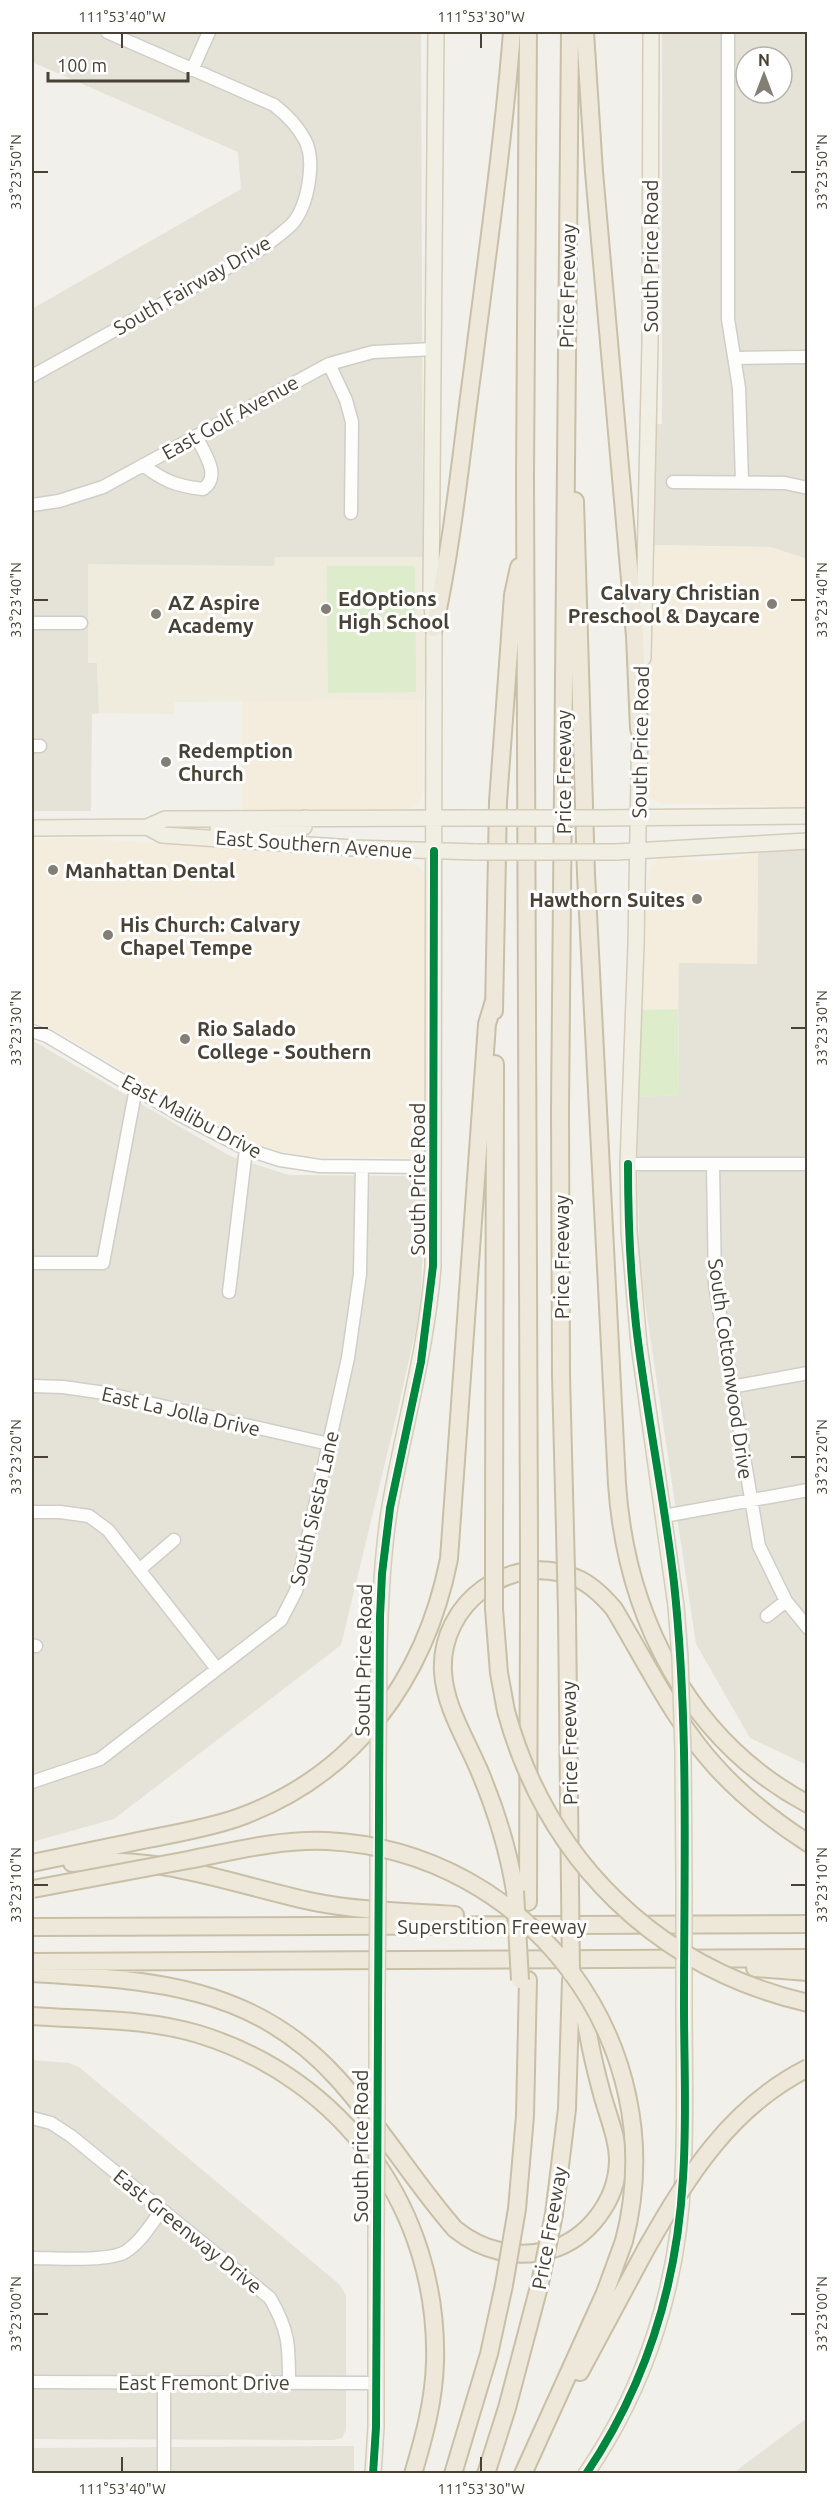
<svg xmlns="http://www.w3.org/2000/svg" width="839" height="2505" viewBox="0 0 839 2505" font-family="Ubuntu,sans-serif">
	<style>
		.residential { fill: #e5e2d8; fill-rule: evenodd }
		.commercial { fill: #f4edde }
		.education { fill: #efebdd }
		.green { fill: #ddeccb }
		.lines { fill: none; stroke-linecap: round; stroke-linejoin: round }
		.minor-casing { stroke: #cfcec8; stroke-width: 15 }
		.major-casing { stroke: #d4cdb8; stroke-width: 18 }
		.highway-casing { stroke: #c9bfa6; stroke-width: 20 }
		.minor { stroke: #fdfdfc; stroke-width: 12 }
		.major { stroke: #f1eee4; stroke-width: 15 }
		.highway { stroke: #ede8d9; stroke-width: 16 }
		.major-bridge-casing { stroke: #d4cdb8; stroke-width: 18; stroke-linecap: butt }
		.highway-bridge-casing { stroke: #c9bfa6; stroke-width: 20; stroke-linecap: butt }
		.major-bridge { stroke: #f1eee4; stroke-width: 15 }
		.highway-bridge { stroke: #ede8d9; stroke-width: 16 }
		.cycleway-casing { stroke: #fff; stroke-width: 11 }
		.cycleway { stroke: #00873e; stroke-width: 8 }
		.ticks { fill: none; stroke: #484236; stroke-width: 2 }
		.poi-dot { fill: #837f75; stroke: #fff; stroke-width: 2 }
		.labels { text-anchor: middle; dominant-baseline: central; stroke-width: 6; stroke-linejoin: round; paint-order: stroke }
		.street-label { font-size: 20px; fill: #484236; stroke: #fff }
		.poi-label { font-size: 20px; font-weight: bold; fill: #484236; stroke: #fff; text-anchor: start }
		.neatline { fill: none; stroke: #484236; stroke-width: 2 }
		.ticks-label { font-size: 15px; text-anchor: middle; fill: #484236 }
	</style>
	<rect width="100%" height="100%" fill="#f1f0eb"/>
	<!-- residential -->
	<path class="residential" d="M32,32H421L423,557H275V566H88V663H97L99,713L92,714L91,811H32V309L241,189L238,152L32,62Z
		M662,32H807V559L770,547L653,545L655,424H662ZM746,57H782V93H746Z
		M807,849V1765L750,1738L696,1644L640,1269L636,1097L679,1095L678,963H757L758,852Z
		M32,1040L230,1156L288,1175L426,1176L420,1311L398,1409L341,1645L114,1819L32,1842Z
		M32,2060L69,2063L79,2067L339,2284L346,2295V2430L342,2438L334,2440L32,2439Z
		M807,2418V2473H733Z
		M354,2446V2473H32V2448Z"/>
	<!-- commercial -->
	<path class="commercial" d="M653,545L770,547L807,559V809L757,805L662,804L651,799L646,791L645,783Z
		M423,700V791L422,798L414,807L400,810L242,811V701Z
		M69,838L274,849L323,857L402,861L419,866L427,880L426,1155L422,1158L303,1157L256,1145L236,1138L57,1031L32,1020V839Z
		M758,852L757,964L679,963L678,1009L638,1010L645,960L647,885L651,866L660,858L668,857L700,861L731,859Z"/>
	<!-- education -->
	<path class="education" d="M275,557H428V651L423,700L175,702L174,714L99,713L97,663H88V564L274,566Z"/>
	<!-- green -->
	<path class="green" d="M327,566H415L416,692L328,693Z
		M678,1009L679,1095L636,1097L638,1010Z"/>
	<g class="lines">
		<defs>
			<path id="minor" d="M728,32V319L739,388L742,481
				M192,70L209,32
				M734,358L808,357
				M329,364L346,400L352,422L351,513
				M32,376L263,248C272,240 283,233 292,224C308,206 316,161 305,140C297,125 287,115 274,105L107,32
				M143,465C164,481 176,486 203,489C222,476 204,453 196,436
				M673,482L785,483L808,488
				M32,505L59,501L103,487L329,364L373,352L434,349
				M32,623H81
				M32,746H40
				M32,1031L47,1036L180,1115L246,1149L280,1160L320,1166L434,1167
				M628,1164H808
				M713,1165L715,1285L759,1546L786,1601L808,1628
				M32,1263H103L136,1088
				M229,1292L246,1149
				M32,1386L63,1387L105,1393L329,1444
				M731,1387L808,1373
				M32,1512H60L89,1516L108,1530L217,1669
				M664,1516L808,1490
				M139,1570L174,1540
				M767,1616L786,1601
				M32,1645L36,1646
				M32,1782L100,1759L281,1620L296,1591L348,1358L360,1274L362,1167
				M32,2118L51,2123L71,2136L270,2298C289,2331 289,2345 289,2382
				M32,2258C53,2258 108,2262 125,2252C141,2242 151,2224 162,2210
				M164,2381V2474
				M32,2382L376,2383"/>
			<path id="major" d="M643,658L650,343L651,32
				M640,718L636,945L628,1164L629,1231L639,1345L676,1606
				M595,818L808,816
				M147,827L162,835L354,848L477,852
				M32,828L147,827L165,819L470,818
				M218,829L295,831L304,827L305,818
				M616,852L808,841
				M379,1652C380,1603 382,1554 390,1506C404,1425 427,1348 433,1266L434,628L431,594L436,32
				M683,1752L684,1881
				M378,1769V1889
				M377,2000V2103
				M373,2474L376,2427V2239
				M586,2474C647,2385 679,2282 683,2175C686,2118 684,2060 684,2003"/>
			<path id="highway" d="M528,32L525,477L529,1544
				M585,32L594,172L635,636L639,729
				M575,501L586,874L617,1484C626,1616 688,1740 808,1804
				M434,628C453,542 461,454 473,367C487,255 503,144 512,32
				M494,1011L498,802L513,595L519,567
				M565,1530L561,1375L560,1111L570,32
				M494,1538L495,1064
				M494,1609L499,1673L506,1711
				M567,1613L570,1887
				M32,1863C70,1855 109,1847 148,1839C178,1833 208,1828 237,1818C355,1776 425,1679 449,1559L487,1024L494,1001
				M72,1863C161,1854 230,1884 314,1902C360,1911 409,1912 455,1915
				M515,1891C508,1848 496,1810 479,1770C466,1739 445,1707 443,1672C439,1603 511,1550 576,1578C591,1584 603,1596 614,1609C646,1662 674,1721 716,1767C743,1797 774,1821 808,1843
				M528,1902L529,1607
				M32,1927L808,1924
				M32,1962L808,1958
				M755,1968L808,1972
				M32,1973C149,1980 252,1984 337,2078C380,2125 413,2181 455,2229C482,2251 516,2259 550,2250C588,2239 617,2201 618,2161C618,2139 608,2116 602,2094C593,2061 585,2025 582,1991
				M32,2016C86,2020 145,2018 198,2034C343,2078 439,2210 435,2362C434,2401 424,2437 413,2474
				M517,2209L525,2116L528,1980
				M554,2214L567,2109L571,1980
				M580,2372L646,2249
				M453,2474L489,2354L504,2285
				M486,2474L507,2408L540,2283
				M523,2474L605,2293L624,2241"/>
		</defs>
		<!-- minor casing -->
		<use href="#minor" class="minor-casing"/>
		<!-- major casing -->
		<use href="#major" class="major-casing"/>
		<!-- highway casing -->
		<use href="#highway" class="highway-casing"/>
		<!-- minor -->
		<use href="#minor" class="minor"/>
		<!-- major -->
		<use href="#major" class="major"/>
		<!-- highway -->
		<use href="#highway" class="highway"/>
		<defs>
			<path id="major-bridge" d="M470,818H595
				M477,852H616
				M676,1606L680,1658L683,1752
				M378,1769L379,1652
				M377,2000L378,1889
				M684,2003V1881
				M376,2239L377,2103"/>
			<path id="highway-bridge" d="M565,1530L567,1613
				M494,1538V1609
				M529,1607V1544
				M506,1711C547,1860 656,1968 808,2003
				M570,1887L571,1973
				M33,1889C85,1879 137,1870 188,1860C234,1851 280,1839 327,1841C529,1851 675,2044 624,2241
				M515,1891L520,1980
				M646,2249C687,2177 730,2107 808,2068
				M540,2283L554,2214
				M504,2285L517,2209"/>
		</defs>
		<!-- major-bridge casing -->
		<use href="#major-bridge" class="major-bridge-casing"/>
		<!-- highway-bridge casing -->
		<use href="#highway-bridge" class="highway-bridge-casing"/>
		<!-- major-bridge -->
		<use href="#major-bridge" class="major-bridge"/>
		<!-- highway-bridge -->
		<use href="#highway-bridge" class="highway-bridge"/>
		<defs>
			<path id="cycleway" d="M373,2474L376,2427L380,1617L382,1574L390,1508L421,1362L433,1266L434,851
				M586,2474C646,2385 677,2285 683,2178C687,2121 684,2062 684,2004C684,1864 689,1723 674,1583C664,1497 646,1411 636,1325C630,1271 628,1218 628,1164"/>
		</defs>
		<!-- cycleway casing -->
		<use href="#cycleway" class="cycleway-casing"/>
		<!-- cycleway -->
		<use href="#cycleway" class="cycleway"/>
	</g>
	<!-- ticks -->
	<path class="ticks" d="M122,33V48M481,33V48M33,172H48M791,172H806M33,600H48M791,600H806M33,1028H48M791,1028H806M33,1457H48M791,1457H806M33,1885H48M791,1885H806M33,2314H48M791,2314H806M122,2457V2472M481,2457V2472"/>
	<!-- markers -->
	<g class="poi-dot">
		<circle cx="772" cy="604" r="6"/>
		<circle cx="326" cy="609" r="6"/>
		<circle cx="156" cy="614" r="6"/>
		<circle cx="166" cy="762" r="6"/>
		<circle cx="53" cy="870" r="6"/>
		<circle cx="697" cy="899" r="6"/>
		<circle cx="108" cy="935" r="6"/>
		<circle cx="185" cy="1039" r="6"/>
	</g>
	<g class="labels">
		<!-- street labels -->
		<g class="street-label">
			<text transform="translate(650 256) rotate(-90)">South Price Road</text>
			<text transform="translate(192 285) rotate(-30)">South Fairway Drive</text>
			<text transform="translate(567 286) rotate(-89)">Price Freeway</text>
			<text transform="translate(230 417) rotate(-29)">East Golf Avenue</text>
			<text transform="translate(640 742) rotate(-89)">South Price Road</text>
			<text transform="translate(563 772) rotate(-90)">Price Freeway</text>
			<text transform="translate(314 844) rotate(4)">East Southern Avenue</text>
			<text transform="translate(192 1116) rotate(28)">East Malibu Drive</text>
			<text transform="translate(417 1179) rotate(-90)">South Price Road</text>
			<text transform="translate(561 1257) rotate(-90)">Price Freeway</text>
			<text transform="translate(731 1369) rotate(82)">South Cottonwood Drive</text>
			<text transform="translate(181 1411) rotate(13)">East La Jolla Drive</text>
			<text transform="translate(314 1508) rotate(-77)">South Siesta Lane</text>
			<text transform="translate(363 1660) rotate(-89)">South Price Road</text>
			<text transform="translate(569 1743) rotate(-91)">Price Freeway</text>
			<text x="492" y="1926">Superstition Freeway</text>
			<text transform="translate(360 2146) rotate(-90)">South Price Road</text>
			<text transform="translate(549 2228) rotate(-80)">Price Freeway</text>
			<text transform="translate(188 2231) rotate(39)">East Greenway Drive</text>
			<text x="204" y="2382">East Fremont Drive</text>
		</g>
		<!-- poi labels -->
		<g class="poi-label">
			<text x="760" y="592" text-anchor="end">Calvary Christian<tspan x="760" dy="23">Preschool &amp; Daycare</tspan></text>
			<text x="338" y="598">EdOptions<tspan x="338" dy="23">High School</tspan></text>
			<text x="168" y="602">AZ Aspire<tspan x="168" dy="23">Academy</tspan></text>
			<text x="178" y="750">Redemption<tspan x="178" dy="23">Church</tspan></text>
			<text x="65" y="870">Manhattan Dental</text>
			<text x="685" y="899" text-anchor="end">Hawthorn Suites</text>
			<text x="120" y="924">His Church: Calvary<tspan x="120" dy="23">Chapel Tempe</tspan></text>
			<text x="197" y="1028">Rio Salado<tspan x="197" dy="23">College - Southern</tspan></text>
		</g>
	</g>
	<!-- border -->
	<rect width="839" height="2505" fill="none" stroke="#ffffff" stroke-width="66"/>
	<!-- north arrow -->
	<g transform="translate(764 75)"><circle r="28" fill="#ffffff" stroke="#b6b3af" stroke-width="1.5"/>
	<path d="M0-4.5L10 22L0 15L-10 22Z" fill="#837f75"/>
	<text y="-9" font-size="16" font-weight="bold" text-anchor="middle" fill="#484236">N</text>
	</g>
	<!-- scale -->
	<path d="M48 72v9h140v-9" fill="none" stroke="#484236" stroke-width="3"/>
	<text x="57" y="72" font-size="18" fill="#484236" stroke="#ffffff" stroke-width="4.5" paint-order="stroke">100 m</text>
	<rect x="33" y="33" width="773" height="2439" class="neatline"/>
	<g class="ticks-label">
		<text x="122" y="22">111°53'40"W</text>
		<text x="481" y="22">111°53'30"W</text>
		<text transform="translate(16 172) rotate(-90)" y="5">33°23'50"N</text>
		<text transform="translate(822 172) rotate(-90)" y="5">33°23'50"N</text>
		<text transform="translate(16 600) rotate(-90)" y="5">33°23'40"N</text>
		<text transform="translate(822 600) rotate(-90)" y="5">33°23'40"N</text>
		<text transform="translate(16 1028) rotate(-90)" y="5">33°23'30"N</text>
		<text transform="translate(822 1028) rotate(-90)" y="5">33°23'30"N</text>
		<text transform="translate(16 1457) rotate(-90)" y="5">33°23'20"N</text>
		<text transform="translate(822 1457) rotate(-90)" y="5">33°23'20"N</text>
		<text transform="translate(16 1885) rotate(-90)" y="5">33°23'10"N</text>
		<text transform="translate(822 1885) rotate(-90)" y="5">33°23'10"N</text>
		<text transform="translate(16 2314) rotate(-90)" y="5">33°23'00"N</text>
		<text transform="translate(822 2314) rotate(-90)" y="5">33°23'00"N</text>
		<text x="122" y="2494">111°53'40"W</text>
		<text x="481" y="2494">111°53'30"W</text>
	</g>
</svg>
